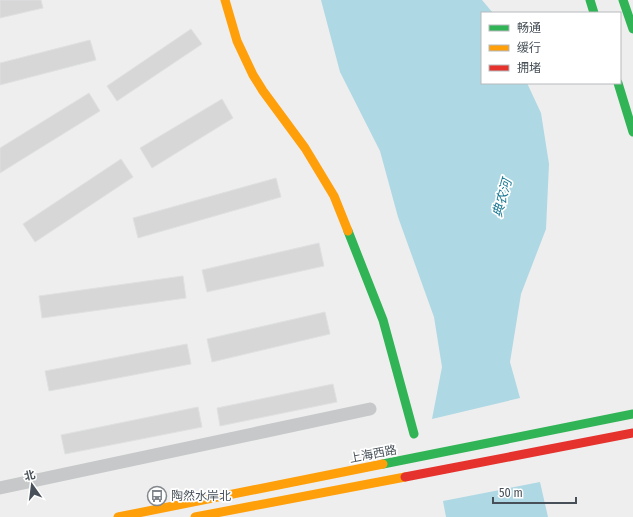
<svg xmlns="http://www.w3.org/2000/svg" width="633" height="517" viewBox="0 0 633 517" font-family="'Fira Sans Condensed','Noto Sans SC',sans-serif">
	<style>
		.water { fill: #aed8e4 }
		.building { fill: #d7d7d8; stroke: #dfe0e1 }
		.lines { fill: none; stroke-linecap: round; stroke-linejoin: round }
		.street { stroke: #c6c8c9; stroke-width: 13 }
		.fast { stroke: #30b455; stroke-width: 9 }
		.slow { stroke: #ff9f0a; stroke-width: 9 }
		.jam { stroke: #e5322d; stroke-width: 9 }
		.labels { text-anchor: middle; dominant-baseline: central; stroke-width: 3.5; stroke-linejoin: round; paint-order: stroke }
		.street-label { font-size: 12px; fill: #475058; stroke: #fff }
		.poi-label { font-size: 12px; fill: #475058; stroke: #fff; text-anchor: start }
		.water-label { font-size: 13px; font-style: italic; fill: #1d7a95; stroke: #fff }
	</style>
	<rect width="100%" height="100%" fill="#eee"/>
	<!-- water -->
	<path class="water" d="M321,0H482L493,13H482V83H527L541,113L549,164L546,229L521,294L510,362L520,398L432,419L442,367L434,317L398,217L380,151L340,72Z
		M540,482L548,517H446L443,501Z"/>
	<!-- building -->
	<path class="building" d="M0,0H41L43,8L0,18Z
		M191,29L202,44L117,101L107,86Z
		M90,40L96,60L0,85V63Z
		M89,93L100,111L0,173V148Z
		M222,99L233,118L152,168L140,148Z
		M121,159L133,177L35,242L23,224Z
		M276,178L281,197L138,238L133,218Z
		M319,243L324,266L207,292L202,270Z
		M183,276L186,298L42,318L39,296Z
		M325,312L330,334L212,362L207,339Z
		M187,344L191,364L49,391L45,371Z
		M333,384L337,402L220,426L217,408Z
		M198,407L202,427L65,454L61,435Z"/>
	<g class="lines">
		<!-- street -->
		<path class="street" d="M0,488L370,409"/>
		<!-- fast -->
		<path class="fast" d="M590,0L594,13
			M623,0L633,29
			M618,83L633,132
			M348,231L383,320L414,434
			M383,464L633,414"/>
		<!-- slow -->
		<path class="slow" d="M225,0L237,41L253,75L263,91L305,148L334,196L348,231
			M118,517L383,464
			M195,517L405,477"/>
		<!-- jam -->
		<path class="jam" d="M405,477L633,433"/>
	</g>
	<!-- icons -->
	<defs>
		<symbol id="bus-ring" viewBox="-11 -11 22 22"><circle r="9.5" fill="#fff" stroke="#81878c" stroke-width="1.5"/><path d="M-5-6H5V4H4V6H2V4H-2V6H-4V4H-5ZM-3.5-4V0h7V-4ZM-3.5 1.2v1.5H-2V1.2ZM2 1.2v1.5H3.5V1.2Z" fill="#81878c"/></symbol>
	</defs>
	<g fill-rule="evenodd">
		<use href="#bus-ring" x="146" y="485" width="22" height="22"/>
	</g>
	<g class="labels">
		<!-- street labels -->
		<g class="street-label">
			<text transform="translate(373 454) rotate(-11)">上海西路</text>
		</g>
		<!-- poi labels -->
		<g class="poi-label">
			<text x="171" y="496">陶然水岸北</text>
		</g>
		<!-- water labels -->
		<g class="water-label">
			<text transform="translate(502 198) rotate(-74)">典农河</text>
		</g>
	</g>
	<!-- legend -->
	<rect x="481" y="12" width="140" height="72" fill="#ffffff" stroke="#b5b9bc"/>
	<rect x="489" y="25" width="20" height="6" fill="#30b455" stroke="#b5b9bc"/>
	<text x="517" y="32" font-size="12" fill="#475058">畅通</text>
	<rect x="489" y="45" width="20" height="6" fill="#ff9f0a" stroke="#b5b9bc"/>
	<text x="517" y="52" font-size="12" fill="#475058">缓行</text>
	<rect x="489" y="65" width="20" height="6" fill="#e5322d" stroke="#b5b9bc"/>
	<text x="517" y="72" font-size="12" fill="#475058">拥堵</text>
	<!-- north arrow -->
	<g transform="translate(32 485) rotate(346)" stroke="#ffffff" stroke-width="3" paint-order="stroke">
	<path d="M0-3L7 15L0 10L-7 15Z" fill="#475058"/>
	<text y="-6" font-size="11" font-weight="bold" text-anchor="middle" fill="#475058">北</text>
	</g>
	<!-- scale -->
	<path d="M493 497v6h83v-6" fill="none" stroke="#475058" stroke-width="2"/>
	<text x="499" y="497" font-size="12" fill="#475058" stroke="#ffffff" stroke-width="3" paint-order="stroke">50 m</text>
</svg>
